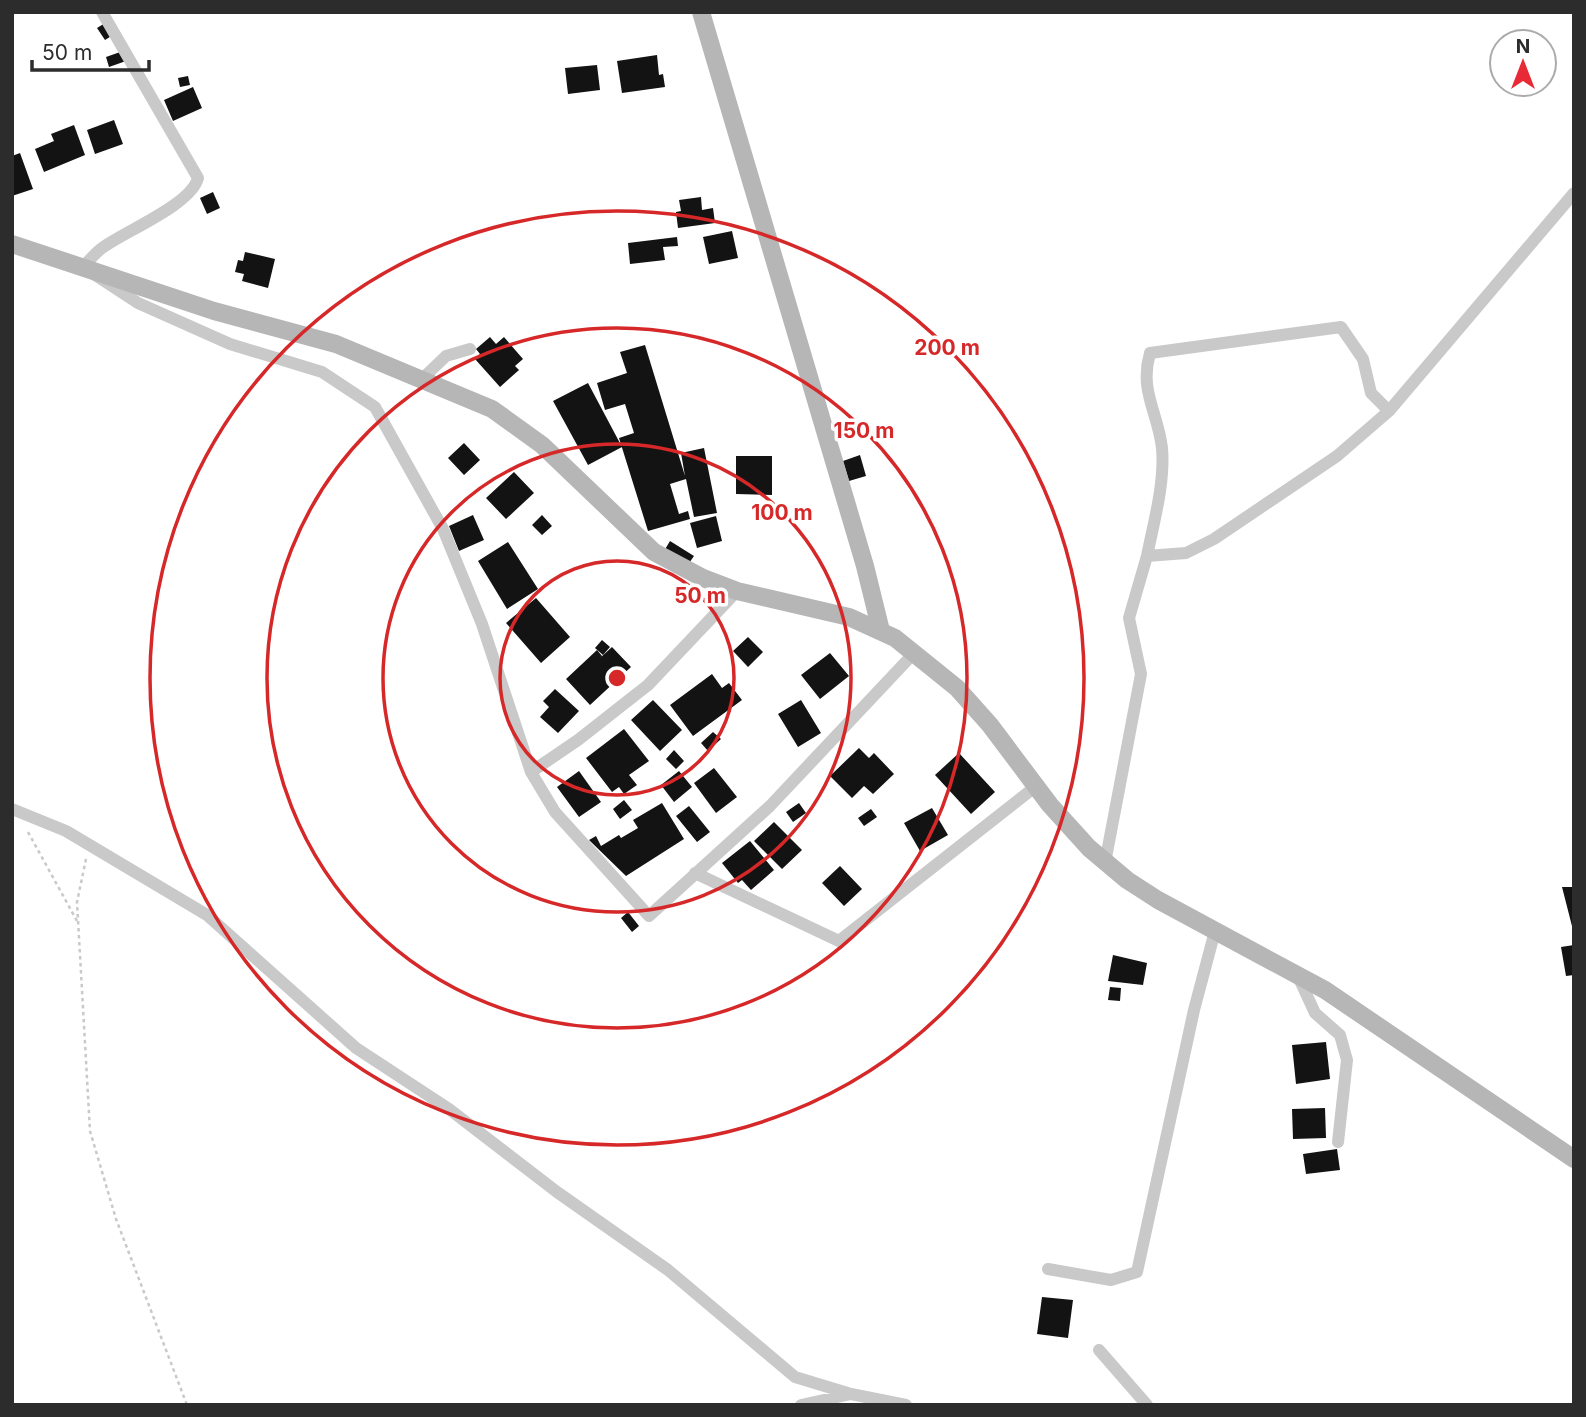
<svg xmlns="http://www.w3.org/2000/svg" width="1586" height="1417" viewBox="0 0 1586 1417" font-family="Inter,sans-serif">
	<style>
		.building { fill: #131313 }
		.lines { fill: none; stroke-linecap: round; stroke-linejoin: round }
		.path { stroke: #c9c9c9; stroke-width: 2.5; stroke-dasharray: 3.5 3.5; stroke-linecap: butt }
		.street { stroke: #c9c9c9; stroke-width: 12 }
		.secondary { stroke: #b6b6b6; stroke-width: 18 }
		.ring { fill: none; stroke: #d62828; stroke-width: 3.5 }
		.centre { fill: #d62828; stroke: #fff; stroke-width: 3.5 }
		.ring-label { font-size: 21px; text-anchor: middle; font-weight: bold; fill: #d62828; stroke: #fff; stroke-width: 7; stroke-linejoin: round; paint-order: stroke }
	</style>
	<rect width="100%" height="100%" fill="#fff"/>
	<!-- building -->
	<path class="building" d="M105,23L113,35L105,40L97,28Z
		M123,51L126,61L109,67L106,57Z
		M657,55L659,75L663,74L665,87L622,93L617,61Z
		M597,65L600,90L568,94L565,68Z
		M188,76L190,85L180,87L178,78Z
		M193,87L202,108L173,121L164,100Z
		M114,120L123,144L95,154L87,130Z
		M74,125L85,155L44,172L35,149L54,141L51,134Z
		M20,153L33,189L12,196V156Z
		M213,192L220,208L207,214L200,198Z
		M701,197L702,210L713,208L715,223L678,228L676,212L681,211L679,200Z
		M732,231L738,258L709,264L703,237Z
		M677,237L678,246L663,247L665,260L630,264L628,243Z
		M245,252L275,259L268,288L242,281L244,274L235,272L238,260L243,261Z
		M490,337L496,344L504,337L523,359L515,366L519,370L500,387L475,359L480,354L476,349Z
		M645,345L685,476L681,453L704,448L717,513L694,517L686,479L670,484L679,514L688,511L690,519L648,531L619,438L634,433L625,404L605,410L597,383L627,373L620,352Z
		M588,383L622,447L588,465L553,401Z
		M464,443L480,460L464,475L448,458Z
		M860,455L866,476L849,481L843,461Z
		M736,456H772V495L736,494Z
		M514,472L534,493L506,519L486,498Z
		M473,515L484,540L459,551L449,526Z
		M542,515L552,526L542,535L532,525Z
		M716,516L722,541L697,548L690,523Z
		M670,541L694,556L687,566L664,551Z
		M508,542L538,589L507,609L478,561Z
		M536,598L570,637L541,663L506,623Z
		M748,637L763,652L748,667L733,651Z
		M602,640L610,647L603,655L595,648Z
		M612,647L631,667L590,705L566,679L597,650L602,656L600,658Z
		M830,653L849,676L820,699L801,675Z
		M712,674L722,688L729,683L742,700L693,736L670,705Z
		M555,689L579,711L558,733L540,717L549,707L543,701Z
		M653,700L682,730L660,751L631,720Z
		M801,700L821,733L798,747L778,714Z
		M624,729L649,761L629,775L637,785L624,794L619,787L612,792L586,758Z
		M713,732L721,739L708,751L701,743Z
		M859,748L869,758L874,753L894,774L873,794L864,786L852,798L830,776Z
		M674,750L684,761L676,769L666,759Z
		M959,753L995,792L971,814L935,775Z
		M714,768L737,797L716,813L694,783Z
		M579,771L601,802L579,817L557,787Z
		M679,771L692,787L674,802L661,785Z
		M624,800L632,810L620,819L613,809Z
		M662,803L684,839L626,876L589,840L596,836L601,846L619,835L621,838L638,828L633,820Z
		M799,803L806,813L793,822L786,812Z
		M689,806L710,832L697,842L676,816Z
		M932,808L948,835L920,851L904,823Z
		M871,809L877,817L864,826L858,818Z
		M774,822L802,850L782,869L754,841Z
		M750,841L774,870L751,890L742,880L738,883L722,863Z
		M840,866L862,889L844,906L822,883Z
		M1562,887H1574V930H1573Z
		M628,912L639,926L632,932L621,918Z
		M1574,945V975L1566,976L1561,947Z
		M1113,955L1147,963L1143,985L1108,981Z
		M1110,987L1121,988L1120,1001L1108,1000Z
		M1326,1042L1330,1079L1296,1084L1292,1045Z
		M1325,1108L1326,1138L1293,1139L1292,1109Z
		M1337,1149L1340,1170L1306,1174L1303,1154Z
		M1042,1297L1073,1300L1068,1338L1037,1334Z"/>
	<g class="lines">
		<!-- path -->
		<path class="path" d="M28,832L77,921
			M86,859L77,902L90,1131L116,1219L187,1405"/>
		<!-- street -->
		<path class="street" d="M102,12L198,178C191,205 125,231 102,248C95,253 89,261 83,267L138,303L230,344L322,372L375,407L443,529L482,624L531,772L555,812L649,916L770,806L915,652
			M421,380L446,356L470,349
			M1147,556C1154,521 1165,483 1162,448C1158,412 1139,391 1150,353L1341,327L1363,359L1371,393L1389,411
			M531,772L578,740L648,685L737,591
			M12,809L66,831L207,915L356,1048L449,1109L557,1192L668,1270L795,1377L851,1394
			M1105,863L1141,674L1129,618L1147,556L1186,553L1214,539L1337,456L1389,411L1574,193
			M695,873L839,941L1035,787
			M1297,974L1315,1013L1340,1035L1347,1060L1338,1142
			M1048,1269L1111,1280L1137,1272L1194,1010L1215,931
			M1099,1350L1147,1405
			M801,1405L851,1394L906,1405"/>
		<!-- secondary -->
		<path class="secondary" d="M701,12L865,566L881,631
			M12,244L214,311L336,344L492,409L542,445L654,552L703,578L737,591L849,617L895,638L957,688L990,725L1050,805L1089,848L1127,880L1158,900L1325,990L1574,1159"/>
	</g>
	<!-- distance rings -->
	<g class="ring">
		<circle cx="617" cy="678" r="117"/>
		<circle cx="617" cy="678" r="234"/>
		<circle cx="617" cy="678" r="350"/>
		<circle cx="617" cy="678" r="467"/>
	</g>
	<circle cx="617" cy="678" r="10" class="centre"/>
	<g class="ring-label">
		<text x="947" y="355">200 m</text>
		<text x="864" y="438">150 m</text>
		<text x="782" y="520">100 m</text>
		<text x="700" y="603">50 m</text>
	</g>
	<!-- border -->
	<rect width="1586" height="1417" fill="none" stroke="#2c2c2c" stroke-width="28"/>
	<!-- north arrow -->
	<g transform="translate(1523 63)"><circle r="33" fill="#ffffff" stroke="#ababab" stroke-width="2"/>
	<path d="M0-5L12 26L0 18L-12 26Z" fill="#e82936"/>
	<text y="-10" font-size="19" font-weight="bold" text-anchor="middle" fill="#2c2c2c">N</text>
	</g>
	<!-- scale -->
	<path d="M32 60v10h117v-10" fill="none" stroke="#2c2c2c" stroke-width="3.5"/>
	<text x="42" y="60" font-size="21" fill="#2c2c2c" stroke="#ffffff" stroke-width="5" paint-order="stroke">50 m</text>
</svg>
